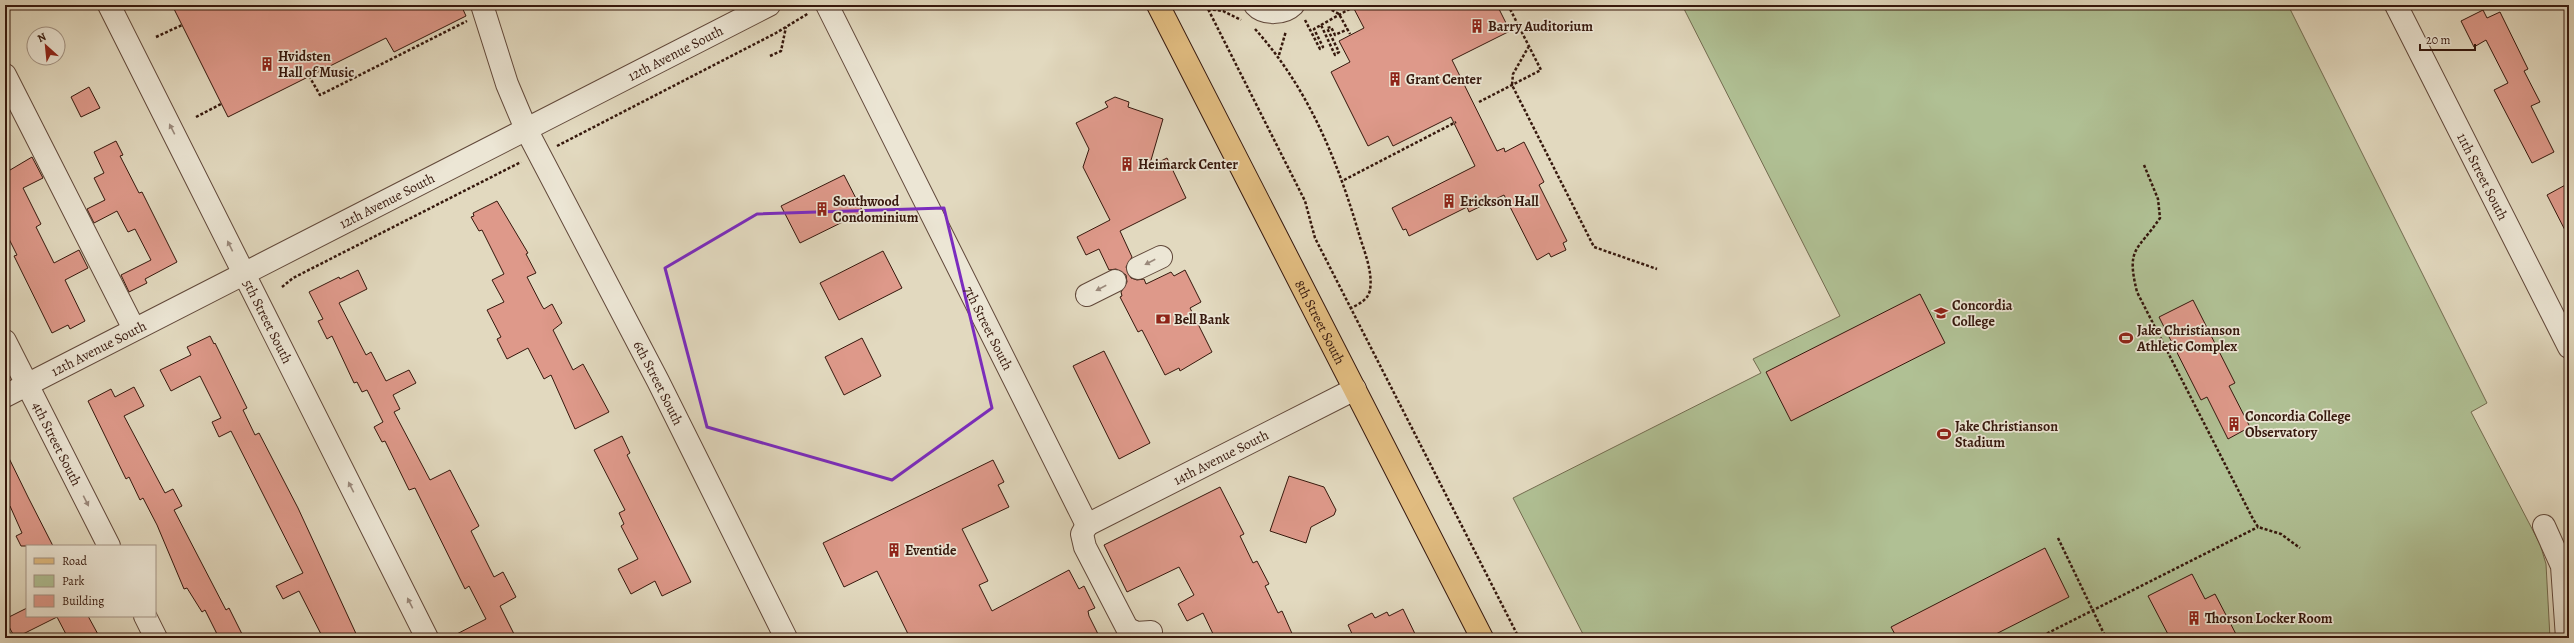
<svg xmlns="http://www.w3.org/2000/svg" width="2574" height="643" viewBox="0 0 2574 643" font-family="Alegreya,serif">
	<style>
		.green { fill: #b0c094; stroke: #736c50 }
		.building { fill: #de998a; stroke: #36180d }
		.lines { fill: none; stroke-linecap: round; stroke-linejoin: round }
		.minor-casing { stroke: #61483a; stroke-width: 24 }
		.major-casing { stroke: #36180d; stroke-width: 24 }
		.path { stroke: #36180d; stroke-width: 2.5; stroke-dasharray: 3 2; stroke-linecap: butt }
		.minor { stroke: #ece6d5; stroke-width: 22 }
		.major { stroke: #e1bc80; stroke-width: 22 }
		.oneway { fill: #9a897b }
		.marked { fill: none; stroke: #7b2cbf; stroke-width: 3; stroke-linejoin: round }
		.labels { text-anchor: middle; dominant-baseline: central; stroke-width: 3.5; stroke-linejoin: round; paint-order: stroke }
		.poi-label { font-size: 14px; font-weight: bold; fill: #36180d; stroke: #ece6d5; text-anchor: start }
		.street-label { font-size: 14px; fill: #36180d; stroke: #ece6d5 }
	</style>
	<rect width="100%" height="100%" fill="#e2d9bf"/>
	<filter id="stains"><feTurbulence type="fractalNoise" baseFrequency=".005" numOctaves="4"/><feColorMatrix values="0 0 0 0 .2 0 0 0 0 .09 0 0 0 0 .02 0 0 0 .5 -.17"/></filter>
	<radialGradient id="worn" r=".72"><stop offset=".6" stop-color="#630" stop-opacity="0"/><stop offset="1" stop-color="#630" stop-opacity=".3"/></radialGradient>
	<!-- green -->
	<path class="green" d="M1682,5H2288L2487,403L2471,412L2540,544L2546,564L2550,638H1585L1513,498L1761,373L1753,359L1840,316Z"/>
	<!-- building -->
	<path class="building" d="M172,5H461L466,16L394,52L386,38L228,117Z
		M1352,5H1497L1510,31L1452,60L1497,151L1504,148L1505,152L1524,142L1544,182L1539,185L1567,241L1563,243L1566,250L1551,257L1549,253L1537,260L1504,195L1469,212L1467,207L1409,236L1406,229L1403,230L1392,208L1475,166L1451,117L1393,146L1388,136L1368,146L1331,72L1350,62L1339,41L1364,28Z
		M2483,10L2487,18L2500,12L2528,69L2524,71L2540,102L2531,106L2554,152L2532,163L2494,90L2508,83L2486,40L2474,47L2461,21Z
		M89,87L100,108L81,117L71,97Z
		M1115,97L1129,102L1128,107L1163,119L1149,167L1167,158L1186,198L1120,231L1132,257L1126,267L1131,278L1137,280L1144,279L1146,284L1171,272L1174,276L1185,270L1201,302L1190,308L1212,352L1180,371L1179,368L1165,375L1142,330L1138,332L1120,297L1122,296L1121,292L1127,282L1126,275L1116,269L1109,270L1099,249L1086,255L1077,237L1110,220L1083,167L1089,149L1076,123L1108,107L1105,102Z
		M116,141L123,155L120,156L139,193L142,192L177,262L145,279L147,283L129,292L121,275L151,260L135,229L128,232L117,211L94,223L87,209L105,200L94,178L104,173L94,152Z
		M32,157L43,178L23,188L41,224L36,227L54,263L79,250L88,268L65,280L85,321L70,329L68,325L52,333L14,256L17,255L5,231V173Z
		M844,175L863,212L800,243L781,206Z
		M2569,183V238L2547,195Z
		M497,201L528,253L526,254L536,273L527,277L542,306L544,309L552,304L562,323L553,330L573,370L583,364L609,412L575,429L551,375L544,379L528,348L507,359L497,339L501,337L487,310L504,302L492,280L504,274L482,230L479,231L471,217L474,216L473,213Z
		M883,251L902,288L839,320L820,283Z
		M358,270L367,289L339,303L366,355L371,352L386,381L409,370L416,383L393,395L400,409L394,412L430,480L450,470L479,526L471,531L494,577L503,572L516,597L500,606L516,638H449L486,619L469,586L465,589L415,488L409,490L385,441L382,442L374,427L383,422L367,390L362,392L357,382L354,383L332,336L327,339L318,321L323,319L309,292L339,277L340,279Z
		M1920,294L1945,343L1791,421L1766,372Z
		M2193,300L2235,383L2229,386L2250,427L2228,439L2207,397L2201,400L2159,317Z
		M210,336L214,344L215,343L247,408L243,410L255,435L259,433L298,508L358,638H323L299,591L283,599L276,586L303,573L231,431L219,437L212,422L221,418L200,376L171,391L160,370L191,355L187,347Z
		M862,338L881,376L844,395L825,357Z
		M1104,351L1150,443L1119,459L1073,366Z
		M134,387L144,406L124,416L165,493L173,489L182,506L174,510L226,610L229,608L244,638H219L205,610L202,612L187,588L184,589L157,525L143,498L140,500L129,477L126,479L88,401L111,389L115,397Z
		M622,436L630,453L627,455L691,582L662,596L655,581L631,594L618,569L638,559L621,526L624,524L619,513L625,510L594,450Z
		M5,450L28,497L53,546H21L16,536L22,533L10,506L5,509Z
		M993,460L1004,482L998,485L1009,507L962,529L988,581L979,585L992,611L1069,570L1079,589L1084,586L1095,608L1088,611L1089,616L1100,638H910L877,571L844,587L823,543Z
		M1289,476L1324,487L1336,510L1334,515L1311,527L1306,543L1270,531Z
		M1220,487L1244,534L1240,536L1253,563L1257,561L1269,584L1265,586L1278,613L1282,611L1294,638H1215L1203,613L1187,621L1178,604L1194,595L1179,567L1127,592L1104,545Z
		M2045,548L2069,597L1988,638H1897L1891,627Z
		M2192,574L2205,599L2215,594L2238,638H2170L2148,596Z
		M27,608V616H88L100,638H68L57,617L15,638L5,619Z
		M1403,609L1417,638H1354L1348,625L1372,613L1375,618L1387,612L1389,616Z"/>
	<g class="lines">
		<defs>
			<g id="minor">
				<path id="s1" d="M109,5L427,638"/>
				<path id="s2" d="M482,5L507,84L526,129L658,381L786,638"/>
				<path id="s3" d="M827,5L1087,525"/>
				<path d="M1255,5C1264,15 1284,14 1293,5"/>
				<path id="s4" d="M2396,5L2569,347"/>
				<path d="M5,75L134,329"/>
				<path d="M1138,268L1161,257"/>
				<path d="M1087,295L1115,281"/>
				<path id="s5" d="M5,341L109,546"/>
				<path id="s6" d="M5,396L769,5"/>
				<path id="s7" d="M1087,525L1355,389"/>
				<path d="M1087,525L1082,534L1085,547L1127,628L1136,633L1151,632"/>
				<path d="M2544,526L2562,566L2567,638"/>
				<path d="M145,616L156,638"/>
			</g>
			<g id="major">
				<path id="s8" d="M1158,5L1482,638"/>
			</g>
		</defs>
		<!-- minor casing -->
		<use href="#minor" class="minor-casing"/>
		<!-- major casing -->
		<use href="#major" class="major-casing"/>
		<!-- path -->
		<path class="path" d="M1206,5L1305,201L1315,238L1519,638
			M1323,5L1339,14L1350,34
			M1208,9L1223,11L1241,20
			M1305,20L1320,49L1323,47L1314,29L1321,25L1335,55L1339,52L1327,28L1331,27L1335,35L1348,29
			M1321,25L1353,7
			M1255,29C1308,88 1337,159 1359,234C1364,251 1373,271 1370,290C1368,300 1359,304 1351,308
			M156,37L182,25
			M1529,46L1513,74L1512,85L1594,247L1657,269
			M1279,55L1286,31
			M770,56L781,51L786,27
			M309,76L320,95L467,21
			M1479,102L1541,70L1508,5
			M196,117L221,104
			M557,146L776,33L809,13
			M2144,165L2158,199L2160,218C2137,252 2126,247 2137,292L2253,519L2258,527L2281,534L2300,548
			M1344,180L1456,122
			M282,287L293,278L521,162
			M2058,538L2106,638
			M2038,638L2258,527"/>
		<!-- minor -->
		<use href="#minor" class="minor"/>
		<!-- major -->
		<use href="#major" class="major"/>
	</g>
	<!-- one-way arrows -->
	<defs><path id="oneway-solid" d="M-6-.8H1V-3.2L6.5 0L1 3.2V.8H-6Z"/></defs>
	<g class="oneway">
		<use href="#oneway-solid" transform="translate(172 129) rotate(-117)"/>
		<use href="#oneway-solid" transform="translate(230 246) rotate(-116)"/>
		<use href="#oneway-solid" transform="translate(1150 262) rotate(152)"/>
		<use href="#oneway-solid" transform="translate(1101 288) rotate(152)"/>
		<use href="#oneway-solid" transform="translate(351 487) rotate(-117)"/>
		<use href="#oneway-solid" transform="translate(86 501) rotate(63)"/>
		<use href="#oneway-solid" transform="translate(410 603) rotate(-117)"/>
	</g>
	<!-- marked area -->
	<path class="marked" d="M944,208L992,408L892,480L707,427L665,268L757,214Z"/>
	<!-- icons -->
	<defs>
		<symbol id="building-bare" viewBox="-9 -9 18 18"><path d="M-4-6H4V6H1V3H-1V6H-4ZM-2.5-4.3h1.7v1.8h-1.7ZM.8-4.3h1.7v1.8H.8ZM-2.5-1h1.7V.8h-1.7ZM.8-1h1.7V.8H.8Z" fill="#8f2418" stroke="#ece6d5" stroke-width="2.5" paint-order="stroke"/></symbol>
		<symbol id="university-bare" viewBox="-9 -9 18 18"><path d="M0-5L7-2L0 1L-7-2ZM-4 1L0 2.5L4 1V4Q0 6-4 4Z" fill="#8f2418" stroke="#ece6d5" stroke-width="2.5" paint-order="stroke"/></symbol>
		<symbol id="bank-bare" viewBox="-9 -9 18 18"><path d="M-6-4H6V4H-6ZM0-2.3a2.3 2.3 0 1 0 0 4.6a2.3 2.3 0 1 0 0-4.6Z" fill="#8f2418" stroke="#ece6d5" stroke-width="2.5" paint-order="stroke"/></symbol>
		<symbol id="stadium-bare" viewBox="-9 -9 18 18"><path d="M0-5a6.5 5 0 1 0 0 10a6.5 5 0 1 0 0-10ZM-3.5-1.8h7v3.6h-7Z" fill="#8f2418" stroke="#ece6d5" stroke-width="2.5" paint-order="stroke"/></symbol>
	</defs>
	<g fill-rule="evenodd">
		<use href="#building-bare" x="1467" y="16" width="20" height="20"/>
		<use href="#building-bare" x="257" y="54" width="20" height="20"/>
		<use href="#building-bare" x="1385" y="69" width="20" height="20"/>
		<use href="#building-bare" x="1117" y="154" width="20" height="20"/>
		<use href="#building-bare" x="1439" y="191" width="20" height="20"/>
		<use href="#building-bare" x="812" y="199" width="20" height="20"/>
		<use href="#university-bare" x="1931" y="303" width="20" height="20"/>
		<use href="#bank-bare" x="1153" y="309" width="20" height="20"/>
		<use href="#stadium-bare" x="2116" y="328" width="20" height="20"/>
		<use href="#building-bare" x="2224" y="414" width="20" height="20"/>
		<use href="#stadium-bare" x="1934" y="424" width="20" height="20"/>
		<use href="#building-bare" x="884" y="540" width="20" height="20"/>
		<use href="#building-bare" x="2184" y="608" width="20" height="20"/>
	</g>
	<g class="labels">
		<!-- poi labels -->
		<g class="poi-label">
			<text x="1488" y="26">Barry Auditorium</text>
			<text x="278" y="56">Hvidsten<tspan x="278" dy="16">Hall of Music</tspan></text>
			<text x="1406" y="79">Grant Center</text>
			<text x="1138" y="164">Heimarck Center</text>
			<text x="833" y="201">Southwood<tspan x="833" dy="16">Condominium</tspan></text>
			<text x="1460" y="201">Erickson Hall</text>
			<text x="1952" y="305">Concordia<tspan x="1952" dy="16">College</tspan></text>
			<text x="1174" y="319">Bell Bank</text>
			<text x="2137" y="330">Jake Christianson<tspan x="2137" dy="16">Athletic Complex</tspan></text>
			<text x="2245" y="416">Concordia College<tspan x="2245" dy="16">Observatory</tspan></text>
			<text x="1955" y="426">Jake Christianson<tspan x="1955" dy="16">Stadium</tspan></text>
			<text x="905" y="550">Eventide</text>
			<text x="2205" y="618">Thorson Locker Room</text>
		</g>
		<!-- street labels -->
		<g class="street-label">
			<text stroke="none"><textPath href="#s6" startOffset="753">12th Avenue South</textPath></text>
			<text stroke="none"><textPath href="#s4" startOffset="192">11th Street South</textPath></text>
			<text stroke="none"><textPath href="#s6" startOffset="429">12th Avenue South</textPath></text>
			<text stroke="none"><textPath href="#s1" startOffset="354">5th Street South</textPath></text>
			<text stroke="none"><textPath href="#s8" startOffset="356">8th Street South</textPath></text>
			<text stroke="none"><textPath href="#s3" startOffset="361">7th Street South</textPath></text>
			<text stroke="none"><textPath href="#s6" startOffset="105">12th Avenue South</textPath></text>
			<text stroke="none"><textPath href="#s2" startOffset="418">6th Street South</textPath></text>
			<text stroke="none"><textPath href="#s5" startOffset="115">4th Street South</textPath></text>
			<text stroke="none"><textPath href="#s7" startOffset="150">14th Avenue South</textPath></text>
		</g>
	</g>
	<!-- margin -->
	<rect width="2574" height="643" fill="none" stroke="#e2d9bf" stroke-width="20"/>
	<rect x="6" y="6" width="2562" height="631" fill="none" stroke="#36180d" stroke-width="2"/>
	<rect x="10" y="10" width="2554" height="623" fill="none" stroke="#36180d"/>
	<!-- legend -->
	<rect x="26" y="545" width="130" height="72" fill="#ece6d5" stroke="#a39485"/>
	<rect x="34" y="558" width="20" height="6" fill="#e1bc80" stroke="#a39485"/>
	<text x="62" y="565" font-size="12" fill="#36180d">Road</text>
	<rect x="34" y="575" width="20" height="12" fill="#b0c094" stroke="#a39485"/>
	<text x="62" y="585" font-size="12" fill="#36180d">Park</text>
	<rect x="34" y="595" width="20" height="12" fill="#de998a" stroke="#a39485"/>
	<text x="62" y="605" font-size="12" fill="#36180d">Building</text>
	<!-- north arrow -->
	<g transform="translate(46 46) rotate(333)"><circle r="19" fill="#ece6d5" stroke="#a39485"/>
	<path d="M0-3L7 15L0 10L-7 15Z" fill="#8f2418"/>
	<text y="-6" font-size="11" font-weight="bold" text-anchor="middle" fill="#36180d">N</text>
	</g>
	<!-- scale -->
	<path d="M2420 44v6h55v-6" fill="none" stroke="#36180d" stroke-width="2"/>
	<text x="2426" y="44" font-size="12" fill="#36180d" stroke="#ece6d5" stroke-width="3" paint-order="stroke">20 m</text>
	<rect width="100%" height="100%" filter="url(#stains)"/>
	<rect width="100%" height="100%" fill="url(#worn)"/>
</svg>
